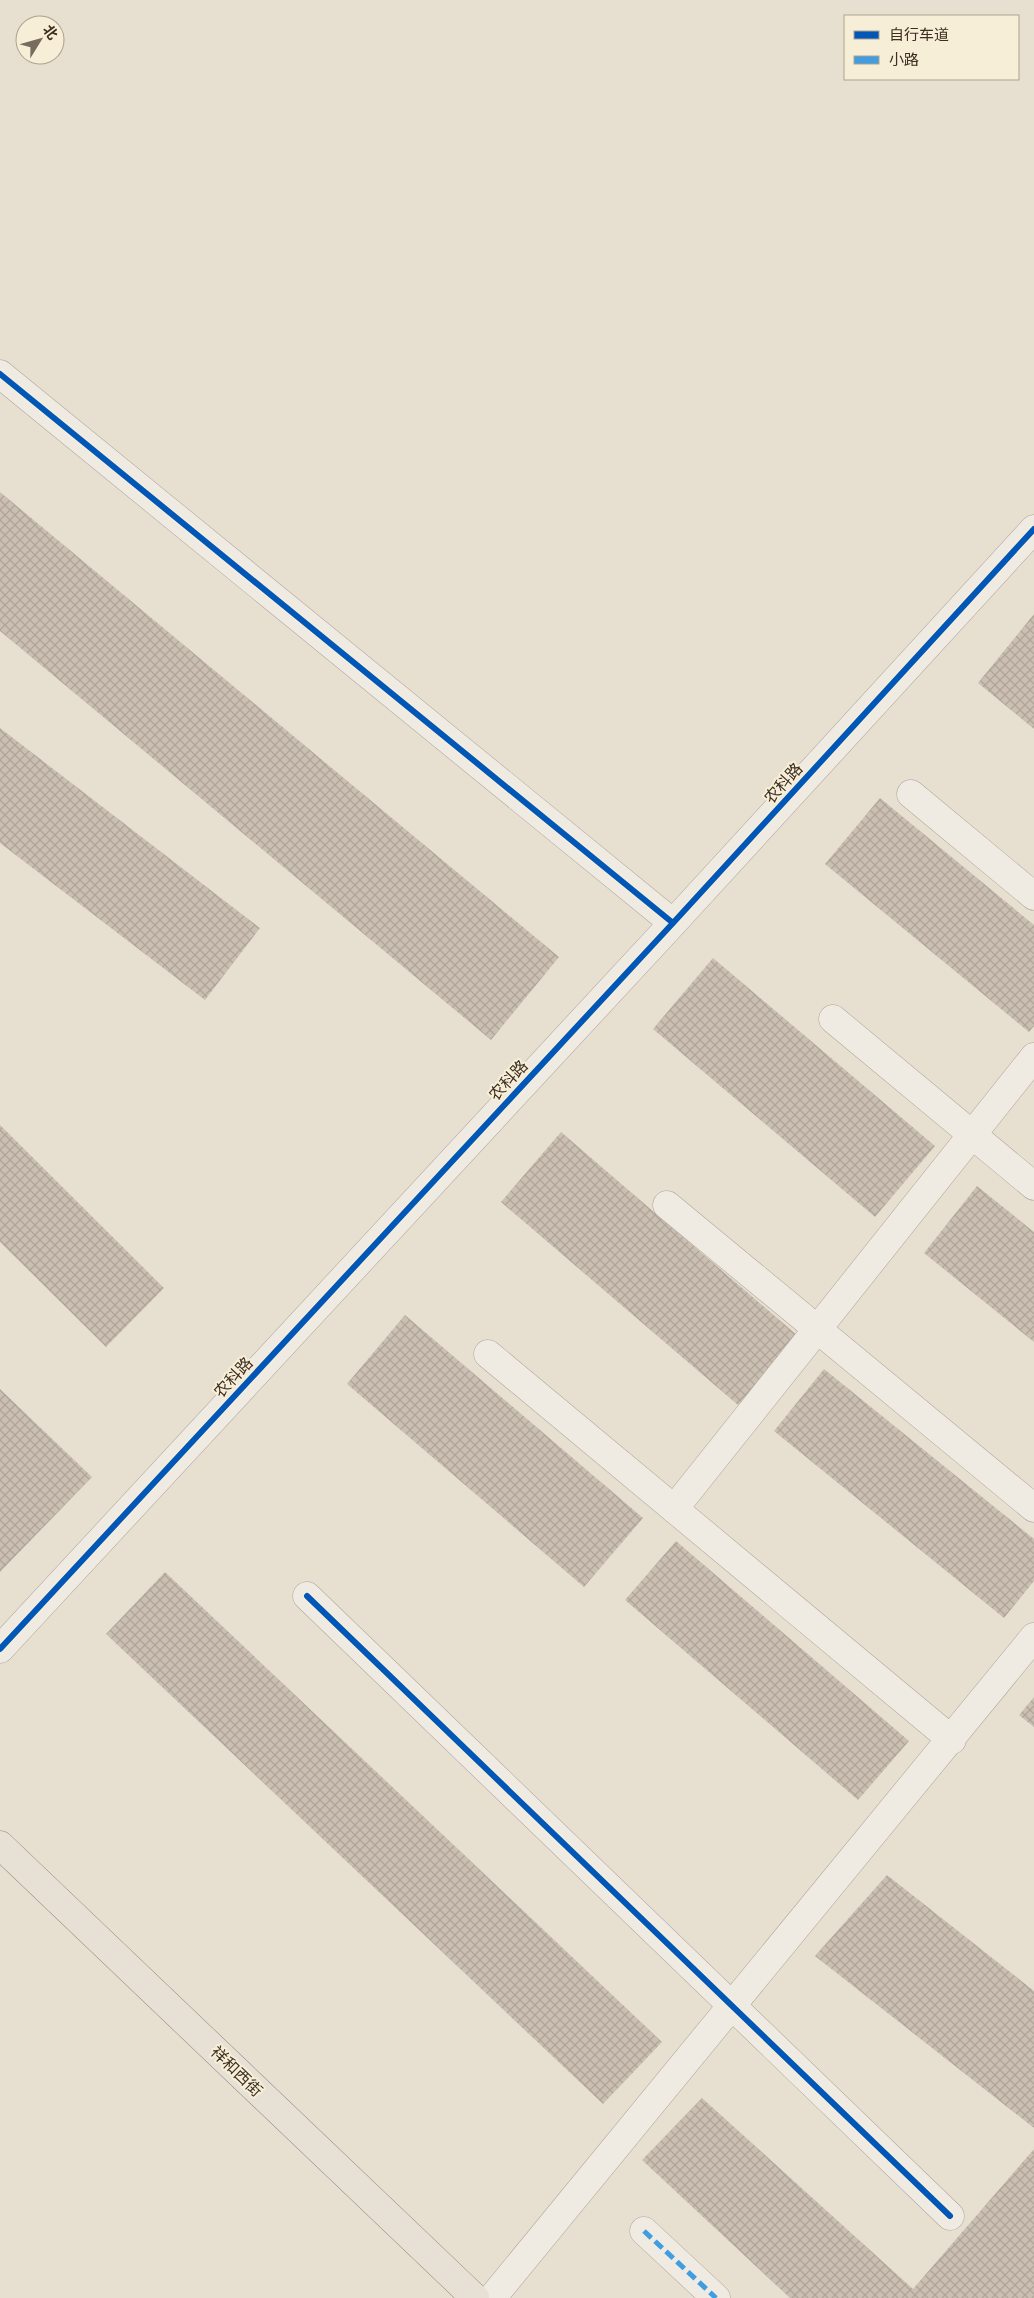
<svg xmlns="http://www.w3.org/2000/svg" width="1034" height="2298" viewBox="0 0 1034 2298" font-family="Merriweather,'Noto Sans SC',serif">
	<style>
		.building { fill: url(#building-cross-hatch) }
		.lines { fill: none; stroke-linecap: round; stroke-linejoin: round }
		.minor-casing { stroke: #ada599; stroke-width: 29 }
		.major-casing { stroke: #928b80; stroke-width: 29 }
		.minor { stroke: #efebe3; stroke-width: 28 }
		.major { stroke: #e6e1d4; stroke-width: 28 }
		.quiet { stroke: #3f9de0; stroke-width: 5; stroke-dasharray: 10 5; stroke-linecap: butt }
		.cycleway-casing { stroke: #f7eed8; stroke-width: 9 }
		.cycleway { stroke: #0057b8; stroke-width: 6 }
		.labels { text-anchor: middle; dominant-baseline: central; stroke-width: 4; stroke-linejoin: round; paint-order: stroke }
		.street-label { font-size: 16px; fill: #3d2e20; stroke: #f7eed8 }
	</style>
	<defs>
		<pattern id="building-cross-hatch" width="8" height="8" patternUnits="userSpaceOnUse" patternTransform="scale(1.25)"><rect width="8" height="8" fill="#cbbfb2"/><path d="M0 0l8 8M0 8l8-8" fill="none" stroke="#afa499"/></pattern>
	</defs>
	<rect width="100%" height="100%" fill="#e7e0d1"/>
	<!-- building -->
	<path class="building" d="M0,492L559,957L491,1040L0,631Z
		M1034,614V729L978,683Z
		M0,728L260,928L205,1000L0,843Z
		M880,798L1034,925V1026L1029,1032L825,864Z
		M713,958L935,1146L875,1217L653,1029Z
		M0,1125L164,1288L106,1347L0,1242Z
		M561,1132L798,1336L738,1405L501,1202Z
		M977,1186L1034,1232V1342L924,1253Z
		M405,1315L643,1518L584,1587L347,1384Z
		M824,1369L1034,1539V1581L1004,1618L774,1431Z
		M0,1389L92,1477L0,1572Z
		M676,1541L909,1741L858,1800L625,1600Z
		M165,1572L662,2042L603,2104L106,1634Z
		M1034,1697V1727L1019,1715Z
		M887,1875L1034,1991V2128L815,1956Z
		M702,2098L913,2289L1034,2149V2298H790L642,2160Z"/>
	<g class="lines">
		<defs>
			<path id="minor" d="M0,374L673,923
				M911,794L1034,896
				M833,1019L1034,1186
				M667,1205L1034,1508
				M488,1354L952,1740
				M674,1509L1034,1057
				M307,1596L950,2216
				M0,1649L673,923L1034,529
				M644,2231L716,2298
				M492,2298L1034,1637"/>
			<path id="major" d="M0,1845L475,2298"/>
		</defs>
		<!-- minor casing -->
		<use href="#minor" class="minor-casing"/>
		<!-- major casing -->
		<use href="#major" class="major-casing"/>
		<!-- minor -->
		<use href="#minor" class="minor"/>
		<!-- major -->
		<use href="#major" class="major"/>
		<!-- quiet -->
		<path class="quiet" d="M644,2231L716,2298"/>
		<defs>
			<path id="cycleway" d="M0,374L673,923
				M307,1596L950,2216
				M0,1649L673,923L1034,529"/>
		</defs>
		<!-- cycleway casing -->
		<use href="#cycleway" class="cycleway-casing"/>
		<!-- cycleway -->
		<use href="#cycleway" class="cycleway"/>
	</g>
	<g class="labels">
		<!-- street labels -->
		<g class="street-label">
			<text transform="translate(783 783) rotate(-48)">农科路</text>
			<text transform="translate(508 1080) rotate(-47)">农科路</text>
			<text transform="translate(233 1377) rotate(-47)">农科路</text>
			<text transform="translate(237 2071) rotate(44)">祥和西街</text>
		</g>
	</g>
	<!-- legend -->
	<rect x="844" y="15" width="175" height="65" fill="#f7eed8" stroke="#ada18e"/>
	<rect x="854" y="31" width="25" height="8" fill="#0057b8" stroke="#ada18e"/>
	<text x="889" y="40" font-size="15" fill="#3d2e20">自行车道</text>
	<rect x="854" y="56" width="25" height="8" fill="#3f9de0" stroke="#ada18e"/>
	<text x="889" y="65" font-size="15" fill="#3d2e20">小路</text>
	<!-- north arrow -->
	<g transform="translate(40 40) rotate(53)"><circle r="24" fill="#f7eed8" stroke="#ada18e"/>
	<path d="M0-4L9 19L0 12L-9 19Z" fill="#786c5e"/>
	<text y="-8" font-size="14" font-weight="bold" text-anchor="middle" fill="#3d2e20">北</text>
	</g>
</svg>
